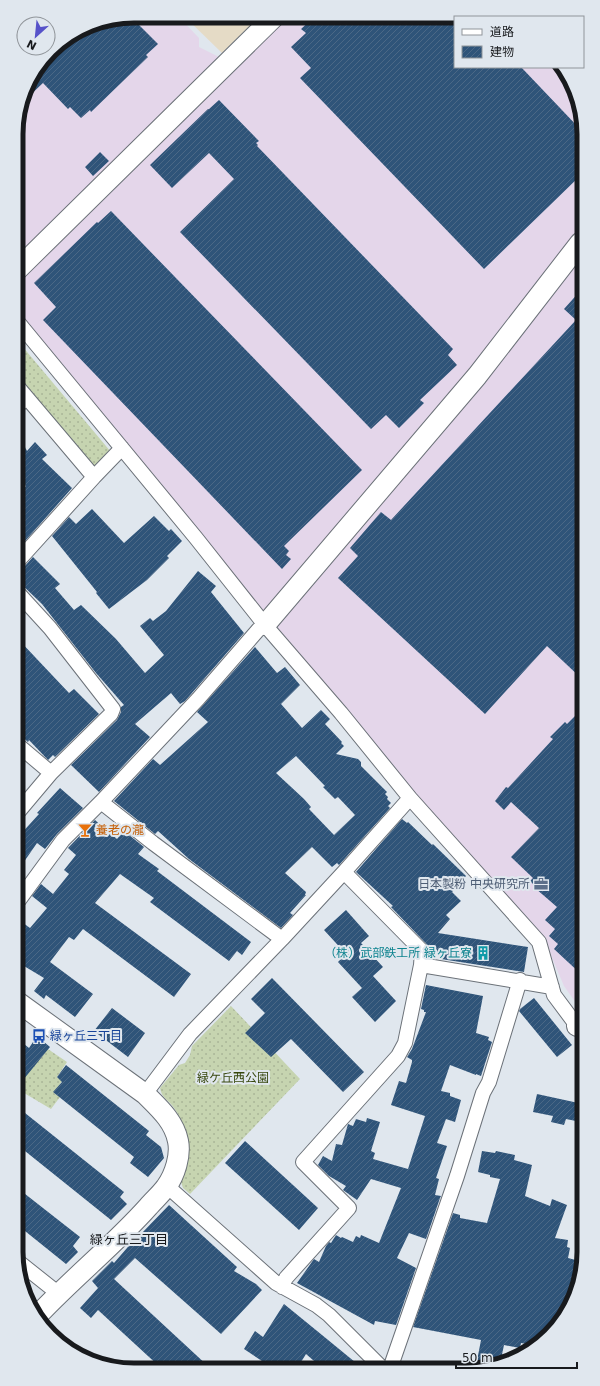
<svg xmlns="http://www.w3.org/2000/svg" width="600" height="1386" viewBox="0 0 600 1386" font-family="'DejaVu Sans','Noto Sans JP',sans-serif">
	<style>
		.commercial { fill: #e5dbc6 }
		.industrial { fill: #e4d6ea }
		.grass { fill: url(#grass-dots) }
		.building { fill: url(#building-hatch); fill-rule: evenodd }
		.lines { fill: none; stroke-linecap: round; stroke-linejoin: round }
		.street-casing { stroke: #6b7178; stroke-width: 16 }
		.secondary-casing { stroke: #6b7178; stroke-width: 22 }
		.street { stroke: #fff; stroke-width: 14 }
		.secondary { stroke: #fff; stroke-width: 20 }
		.labels { text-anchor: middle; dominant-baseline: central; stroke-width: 4; stroke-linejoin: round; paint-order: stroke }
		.food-label { font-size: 12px; fill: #c56008; stroke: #e0e7ee; text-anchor: start }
		.service-label { font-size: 12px; fill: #4e5e75; stroke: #e0e7ee; text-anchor: end }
		.culture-label { font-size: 12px; fill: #0d838f; stroke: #e0e7ee; text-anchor: end }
		.transit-label { font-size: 12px; fill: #164399; stroke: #e0e7ee; text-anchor: start }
		.park-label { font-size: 12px; fill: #37480e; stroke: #e0e7ee }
		.neighbourhood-label { font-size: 13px; fill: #181a1d; stroke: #e0e7ee }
		.rim { fill: none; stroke: #181a1d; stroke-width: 5 }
	</style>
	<defs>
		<pattern id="grass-dots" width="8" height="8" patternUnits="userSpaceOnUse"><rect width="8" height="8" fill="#c6d4b0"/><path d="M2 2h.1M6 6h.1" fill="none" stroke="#a9b597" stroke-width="1.8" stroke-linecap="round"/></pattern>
		<pattern id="building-hatch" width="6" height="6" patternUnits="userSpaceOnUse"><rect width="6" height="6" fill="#2f5479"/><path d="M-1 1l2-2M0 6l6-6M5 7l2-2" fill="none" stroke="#4b6886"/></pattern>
	</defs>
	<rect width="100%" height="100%" fill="#e0e7ee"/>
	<!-- commercial -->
	<path class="commercial" d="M184,16L259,17L222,53Z"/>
	<!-- industrial -->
	<path class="industrial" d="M134,16H178L199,38V47L225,60L273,17L455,18V67H557L580,103L583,1013L564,986L542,934L447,833L17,314L16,126L28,82L56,45L89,25Z"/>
	<!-- grass -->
	<path class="grass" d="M17,340L111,452L99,466H91L17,375Z
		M231,1006L300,1079L190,1194L183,1188L181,1182C193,1153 192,1135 174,1108C169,1100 162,1099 160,1088L179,1065L185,1063L190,1055L192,1046Z
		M42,1045L67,1062L57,1077L62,1081L54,1093L60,1097L51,1109L19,1090V1064Z"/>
	<!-- building -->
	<path class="building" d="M131,17L158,44L146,55L148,57L91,112L90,110L81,118L70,107L68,109L43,83L23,102L28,82L56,45L89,25Z
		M314,17L455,18V67H521L580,129V176L484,269L300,78L311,68L291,47L306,33L301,29Z
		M219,100L259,141L256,143L258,145L257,146L453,349L448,355L457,365L420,400L424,403L399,428L386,415L371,429L180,232L234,179L209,153L172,188L150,165L208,109H209Z
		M100,152L109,161L93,176L85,167Z
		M111,211L362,470L284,546L289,551L286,555L291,559L282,569L43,320L56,307L34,283L97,222L98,223Z
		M581,290L582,679L547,646L485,714L338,578L358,556L350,548L381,512L391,520L576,320L564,309Z
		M17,432L27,451L35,442L47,455L42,459L72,488L18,549L17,496L26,486L17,479Z
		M92,509L124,543L154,516L169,531L171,529L182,541L167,556L169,558L147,580L109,609L96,593L97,592L52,536L69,517L76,524Z
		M33,557L60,584L55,588L74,610L81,605L116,639L145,673L164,655L140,626L150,618L153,621L166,611L198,571L216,586L211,592L244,633L185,701L180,704L171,693L135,724L150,737L99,792L71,765L117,720L121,712V707L124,705L96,673L42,604L18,581V569L24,567Z
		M18,639L69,693L74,689L99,714L55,757L53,755L48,760L29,740L28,742L18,733Z
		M255,647L277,673L285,667L300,685L281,704L302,728L321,710L330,719L325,724L342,742L341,743L344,746L336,754L358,759L361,762V766L387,792L385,794L388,797L387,799L391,803L388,806L390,808L339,865L337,863L332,867L312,847L285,873L306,892L305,895H306L290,913L293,915L281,928L189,859L158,831L155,834L114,801L153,759L160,765L208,722L197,712ZM296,756L325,786L323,787L335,799L338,797L355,815L334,835L309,809L311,807L304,799L276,773Z
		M582,709V809L583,976L554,949L558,944L549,936L555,929L545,920L557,907L535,888L536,887L530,881L533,878L511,857L539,828L511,802L504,810L495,801L506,787L508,788L553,739L550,737L565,722L567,724Z
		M60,788L83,808L57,834L45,849L37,843L19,869V836L39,814L37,813Z
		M402,819L407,823L408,822L432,845L433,844L466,876L462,880L463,881L452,892L461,901L446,915L450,919L438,933L528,947L524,972L441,959L391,907L393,906L356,872Z
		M95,820L117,839L124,831L144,847L138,854L159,869L157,871L251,942L242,955L237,951L229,961L150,902L154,898L120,874L95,903L191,974L174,997L83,929L74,940L69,937L50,962L93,994L75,1017L46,995L44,999L34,991L44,978L19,963V920L30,928L47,908L32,896L41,884L53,894L69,874L64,870L76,855L68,848Z
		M346,910L369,936L361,943L383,967L373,976L396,1001L375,1022L352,997L362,988L338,962L346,954L324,930Z
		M272,978L364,1072L343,1092L291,1039L271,1057L245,1033L265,1013L251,999Z
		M426,985L483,996L476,1033L489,1037L488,1040L492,1042L481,1076L476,1074V1075L450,1065L441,1091L450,1093V1096L461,1100L455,1122L446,1119L437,1143L447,1146L436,1178L439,1179L435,1195L441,1196L440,1198L426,1239L409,1233L397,1258L416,1268L396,1325L375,1321L374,1325L297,1283L314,1259L319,1262L326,1246L329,1242L331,1243L336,1235L341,1238L342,1237L353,1242L356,1236L360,1238L361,1235L379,1243L401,1188L371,1179L357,1200L343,1190L346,1186L329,1176L318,1165L323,1156L332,1161L336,1144L342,1145L348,1124L353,1126L356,1119L366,1122L367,1118L380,1122L371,1151L375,1153L373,1159L408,1169L425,1116L391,1105L399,1081L406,1083L412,1062V1060L407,1057L412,1049L426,1012H424V1010L421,1009Z
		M534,998L572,1045L557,1057L519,1011L520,1009Z
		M112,1008L145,1033L128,1057L94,1031Z
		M37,1036L50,1047L19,1085V1040L29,1048Z
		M66,1065L149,1131L146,1135L161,1147L164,1158L148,1177L130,1163L134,1157L53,1092L62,1082L57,1077Z
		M537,1094L583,1104L581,1122L566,1119L564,1125L551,1122L553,1116L533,1112Z
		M20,1109L124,1192L120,1197L127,1204L111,1220L20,1147Z
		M245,1141L318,1208L299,1230L225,1163Z
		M482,1151L495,1153L496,1151L515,1155L514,1160L532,1165L525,1196L550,1206L552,1199L567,1205L555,1238L568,1240L567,1247L570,1248L568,1258L583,1262L575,1297L555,1330L536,1346L521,1343L520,1348L504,1345L500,1364L497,1366H476L481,1340L413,1327L453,1213L460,1215V1218L487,1223L500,1179L490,1177V1175L478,1172Z
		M20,1190L80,1237L73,1246L78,1252L66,1264L20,1227Z
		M169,1205L237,1267L234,1271L256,1284L262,1290L221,1334L135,1258L114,1279L209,1367L161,1368L98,1310L91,1318L80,1308L98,1288L92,1281L112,1261L114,1263L140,1233L141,1234Z
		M284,1304L322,1335L361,1367H321L306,1354L298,1367H271L244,1349L255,1331L263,1337Z"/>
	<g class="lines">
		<defs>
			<path id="street" d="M17,321L196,538L265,625L341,713L410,798L539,942L554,995L583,1034
				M17,386L94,477L18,561
				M17,407L26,397
				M94,477L122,448
				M18,593L50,628L113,709L111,714L51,773L19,811
				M18,745L51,773
				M101,802L153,843L282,939
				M19,900L63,840L101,802L198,699L258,630L265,625
				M421,965L552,987
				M145,1094L190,1034L282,939L344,872L410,798
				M167,1186L276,1283L316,1305L329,1315L380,1366
				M20,1263L59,1294
				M282,1287L286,1278L349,1208L303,1162L398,1056L405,1043L421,965L422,951L344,872
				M391,1366L457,1176L483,1093L489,1082L520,980"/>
			<path id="secondary" d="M17,270L274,17
				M265,625L477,376L580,243
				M19,1003L145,1094C159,1108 174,1121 178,1141C181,1155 175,1175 166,1187C161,1194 154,1200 148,1207C114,1245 74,1277 39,1314
				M577,1026L583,1019"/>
		</defs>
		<!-- street casing -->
		<use href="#street" class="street-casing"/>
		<!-- secondary casing -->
		<use href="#secondary" class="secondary-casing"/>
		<!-- street -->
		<use href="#street" class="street"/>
		<!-- secondary -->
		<use href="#secondary" class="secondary"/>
	</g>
	<!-- icons -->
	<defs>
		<symbol id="bar-bare" viewBox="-9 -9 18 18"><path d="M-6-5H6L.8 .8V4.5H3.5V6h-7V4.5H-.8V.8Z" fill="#e8710a" stroke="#e0e7ee" stroke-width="2.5" paint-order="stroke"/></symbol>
		<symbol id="office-bare" viewBox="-9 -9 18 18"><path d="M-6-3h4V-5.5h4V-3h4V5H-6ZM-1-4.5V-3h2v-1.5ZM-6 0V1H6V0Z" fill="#5c6f8a" stroke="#e0e7ee" stroke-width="2.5" paint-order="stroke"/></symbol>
		<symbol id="building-bare" viewBox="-9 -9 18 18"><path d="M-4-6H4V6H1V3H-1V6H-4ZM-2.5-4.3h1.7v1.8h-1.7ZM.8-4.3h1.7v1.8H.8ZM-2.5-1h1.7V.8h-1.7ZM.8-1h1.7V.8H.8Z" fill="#0f9aa8" stroke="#e0e7ee" stroke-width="2.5" paint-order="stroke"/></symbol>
		<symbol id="bus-bare" viewBox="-9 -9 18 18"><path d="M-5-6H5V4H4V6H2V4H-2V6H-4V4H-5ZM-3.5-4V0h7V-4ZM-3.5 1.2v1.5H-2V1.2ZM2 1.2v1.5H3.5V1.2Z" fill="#1a4fb4" stroke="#e0e7ee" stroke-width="2.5" paint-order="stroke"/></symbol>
	</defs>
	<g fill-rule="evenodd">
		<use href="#bar-bare" x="75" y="820" width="20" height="20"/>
		<use href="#office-bare" x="531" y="874" width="20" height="20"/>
		<use href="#building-bare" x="473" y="943" width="20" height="20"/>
		<use href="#bus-bare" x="29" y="1026" width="20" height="20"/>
	</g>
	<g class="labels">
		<!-- food labels -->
		<g class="food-label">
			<text x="96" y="830">養老の瀧</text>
		</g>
		<!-- service labels -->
		<g class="service-label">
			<text x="530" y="884">日本製粉 中央研究所</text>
		</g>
		<!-- culture labels -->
		<g class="culture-label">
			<text x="472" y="953">（株）武部鉄工所 緑ヶ丘寮</text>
		</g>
		<!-- transit labels -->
		<g class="transit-label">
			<text x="50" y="1036">緑ヶ丘三丁目</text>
		</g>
		<!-- park labels -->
		<g class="park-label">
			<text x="233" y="1078">緑ケ丘西公園</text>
		</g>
		<!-- neighbourhood labels -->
		<g class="neighbourhood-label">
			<text x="129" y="1239">緑ヶ丘三丁目</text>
		</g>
	</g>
	<!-- crop -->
	<path d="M0 0H600V1386H0ZM134 23H466A111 111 0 0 1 577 134V1252A111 111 0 0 1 466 1363H134A111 111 0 0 1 23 1252V134A111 111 0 0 1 134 23Z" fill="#e0e7ee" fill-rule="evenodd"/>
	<path class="rim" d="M134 23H466A111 111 0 0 1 577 134V1252A111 111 0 0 1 466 1363H134A111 111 0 0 1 23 1252V134A111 111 0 0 1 134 23Z"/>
	<!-- legend -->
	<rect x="454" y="16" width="130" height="52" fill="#e0e7ee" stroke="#90959a"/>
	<rect x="462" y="29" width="20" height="6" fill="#ffffff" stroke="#90959a"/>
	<text x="490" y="36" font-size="12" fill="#181a1d">道路</text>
	<rect x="462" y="46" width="20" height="12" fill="url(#building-hatch)" stroke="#90959a"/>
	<text x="490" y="56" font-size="12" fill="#181a1d">建物</text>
	<!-- north arrow -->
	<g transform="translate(36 36) rotate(207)"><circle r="19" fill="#e0e7ee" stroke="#90959a"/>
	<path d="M0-3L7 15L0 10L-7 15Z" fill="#5652c9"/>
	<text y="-6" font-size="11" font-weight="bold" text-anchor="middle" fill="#181a1d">N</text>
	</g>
	<!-- scale -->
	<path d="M456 1362v6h121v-6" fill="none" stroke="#181a1d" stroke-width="2"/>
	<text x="462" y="1362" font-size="12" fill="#181a1d" stroke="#e0e7ee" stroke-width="3" paint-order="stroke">50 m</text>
</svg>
